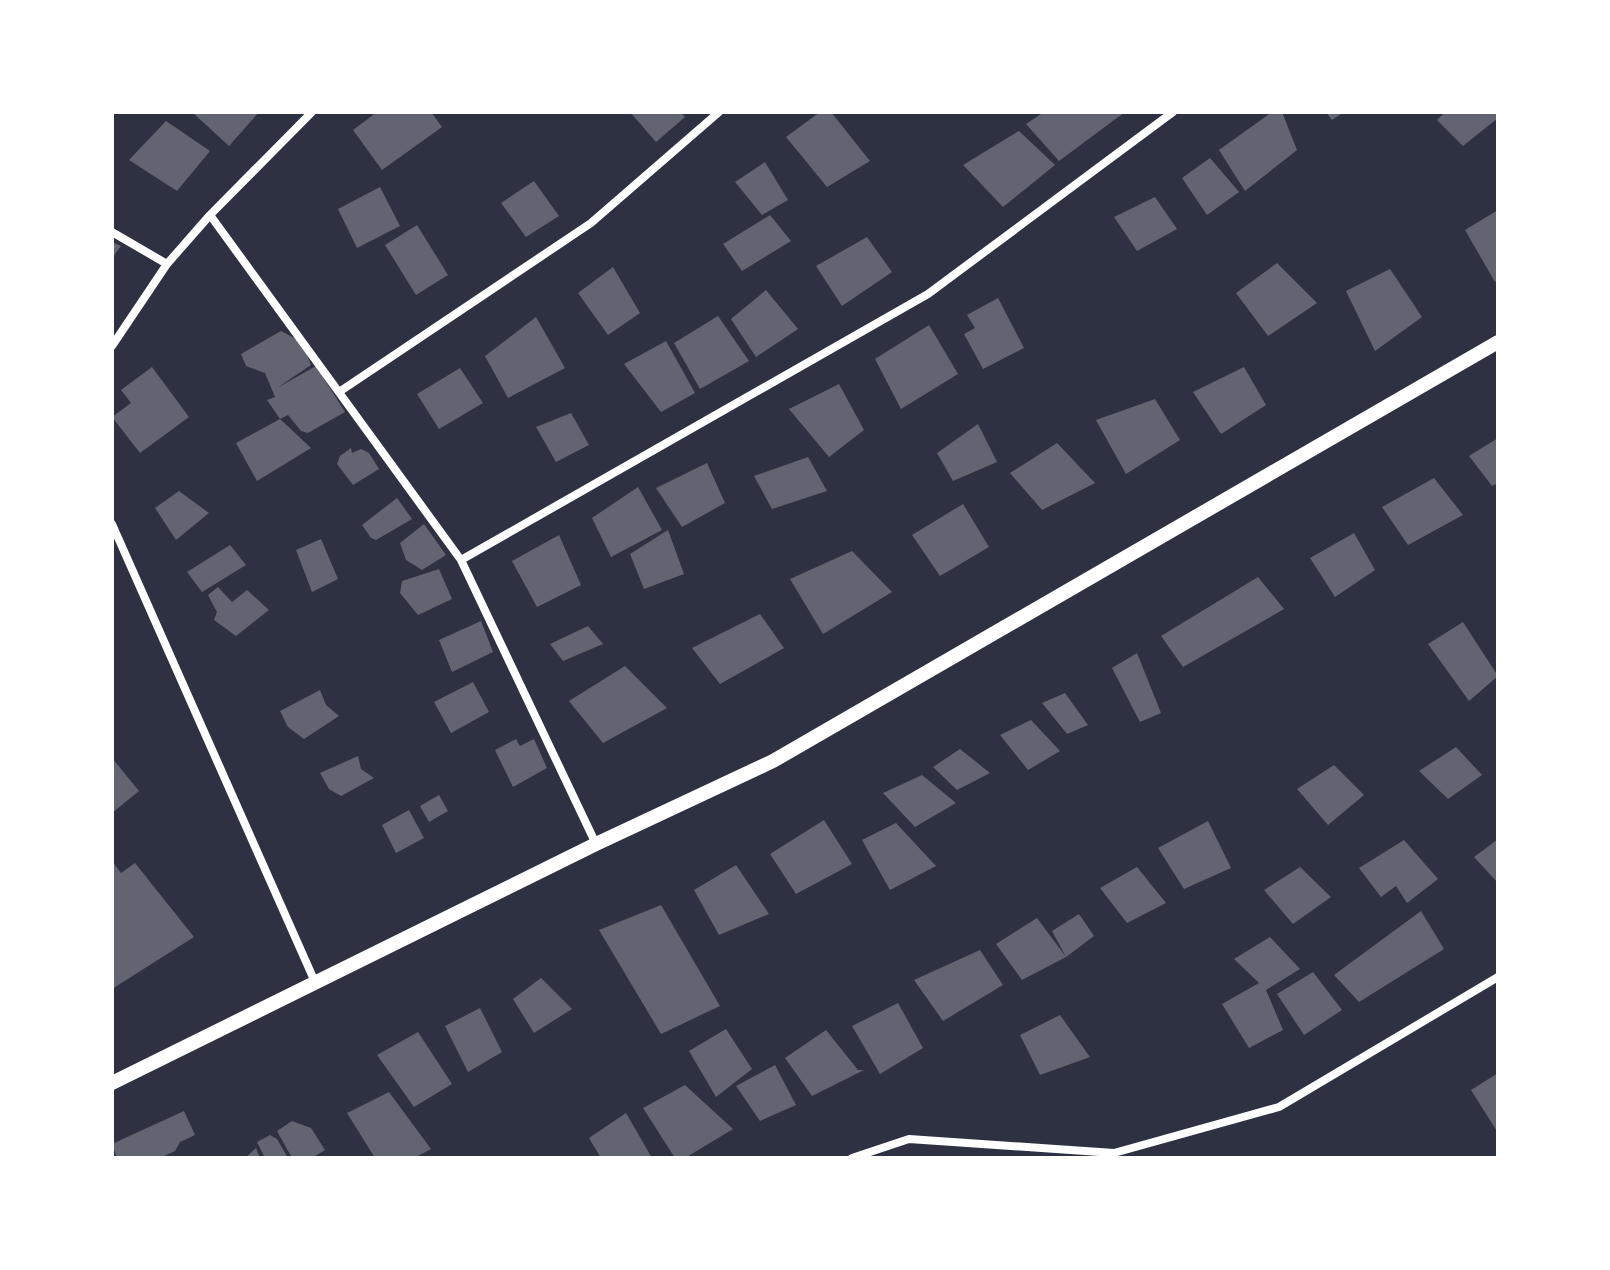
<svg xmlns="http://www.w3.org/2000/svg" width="1610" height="1270" viewBox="0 0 1610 1270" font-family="Roboto,sans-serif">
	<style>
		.building { fill: #626471 }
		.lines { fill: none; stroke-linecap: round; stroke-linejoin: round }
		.minor { stroke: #fff; stroke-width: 8 }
		.tertiary { stroke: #fff; stroke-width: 14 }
	</style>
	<rect width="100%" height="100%" fill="#2d3142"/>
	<!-- building -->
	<path class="building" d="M192,112H259L229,146Z
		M377,112H431L442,127L382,170L353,130Z
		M630,112H680L685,117L656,142Z
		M820,112H831L870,161L827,187L786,137Z
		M1044,112H1125L1059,161L1026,124Z
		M1272,112H1282L1297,150L1245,191L1219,150Z
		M1326,112H1344L1332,120Z
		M1445,112H1498V118L1463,146L1437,120Z
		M166,121L210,151L177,191L129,160Z
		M1019,131L1055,165L1003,207L963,165Z
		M1210,158L1239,192L1207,215L1182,178Z
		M765,162L788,200L762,215L735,182Z
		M534,181L559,216L526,237L501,203Z
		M380,187L400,226L357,248L338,209Z
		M1155,197L1177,229L1137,251L1114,217Z
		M1498,210V280L1495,282L1465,230Z
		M770,215L791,241L742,271L723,244Z
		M417,225L448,275L416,295L385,245Z
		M867,237L892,272L842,306L816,266Z
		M112,242L121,246L112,258Z
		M1277,263L1317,303L1268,336L1236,293Z
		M613,267L640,313L608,335L578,293Z
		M1390,269L1422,317L1375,351L1346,291Z
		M766,290L798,329L756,357L731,319Z
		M998,298L1024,348L983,369L964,334L975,328L967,315Z
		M718,316L749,361L700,389L674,343Z
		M536,317L565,368L508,398L485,356Z
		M929,325L958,374L901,409L875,359Z
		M281,331L302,342L311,365L277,388L316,366L345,412L308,433L301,431L288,415L280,419L267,400L275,397L265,373L246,366L241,354Z
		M666,341L695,393L661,412L624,364Z
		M152,367L189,417L140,453L112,417L131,403L121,390Z
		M1244,367L1266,405L1221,434L1193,392Z
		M460,368L483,403L439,429L417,394Z
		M839,384L864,430L829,457L789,409Z
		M1155,399L1180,440L1126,474L1096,420Z
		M571,413L589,445L556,462L536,427Z
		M280,419L311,448L257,481L236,443Z
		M978,424L997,462L953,481L937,453Z
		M1498,438V483L1492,486L1469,456Z
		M1057,443L1095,483L1042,510L1010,473Z
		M351,448L352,453L361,449L369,453L379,469L353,485L337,464L340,456Z
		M808,457L827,491L772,509L754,476Z
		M707,463L725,503L682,527L656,488Z
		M1434,478L1463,515L1408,545L1382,507Z
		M638,487L662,530L611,557L592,518Z
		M179,491L209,513L176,540L155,508Z
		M397,498L412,519L376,540L371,538L362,525Z
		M963,504L989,547L940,576L912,535Z
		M424,524L446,555L422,570L406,560L400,543Z
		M668,530L684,574L644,589L630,554Z
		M1354,533L1375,570L1335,597L1310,558Z
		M559,535L581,585L537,607L512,561Z
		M321,539L338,579L312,592L296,550Z
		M230,545L246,565L202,592L187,572Z
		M852,551L892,592L823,634L790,579Z
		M439,569L452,599L418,615L400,593L402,581Z
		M1258,577L1284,609L1183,667L1161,636Z
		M218,587L232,602L247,590L269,610L236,636L214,620L217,612L208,595Z
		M760,614L784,648L720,684L692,648Z
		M481,621L493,652L452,672L439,640Z
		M1463,622L1498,676L1469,701L1428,644Z
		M588,626L603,644L563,661L550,644Z
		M1137,653L1161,713L1140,722L1112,668Z
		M625,666L667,708L603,743L569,701Z
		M473,682L489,712L451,733L434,702Z
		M320,690L326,705L339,716L304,739L288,727L280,711Z
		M1065,693L1088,725L1067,734L1042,703Z
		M1031,720L1060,751L1028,770L1000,735Z
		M516,739L520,746L534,739L547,768L513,787L495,750Z
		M1456,747L1482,775L1448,799L1419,771Z
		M960,749L990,773L957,790L933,767Z
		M358,756L361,769L374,778L341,796L329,789L320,773Z
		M112,758L139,791L112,813Z
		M1334,765L1364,795L1328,825L1297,789Z
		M922,775L956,803L915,827L883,793Z
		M439,795L448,811L429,822L420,806Z
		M409,810L424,838L396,853L382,825Z
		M824,820L852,864L796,894L770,854Z
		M1208,821L1231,868L1184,889L1158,848Z
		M896,823L936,866L890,890L862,840Z
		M1498,839V883L1474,857Z
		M1404,840L1438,879L1407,903L1396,886L1381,897L1359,868Z
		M112,861L121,873L135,863L194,937L112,989Z
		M736,865L769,914L719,935L694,890Z
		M1137,867L1166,903L1127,923L1100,888Z
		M1300,867L1331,897L1293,924L1264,890Z
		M661,905L720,1006L661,1034L599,930Z
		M1421,911L1444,949L1359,1002L1334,975Z
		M1079,914L1094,936L1066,957L1052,931Z
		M1037,918L1066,957L1022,980L996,944Z
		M1270,937L1300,969L1266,990L1283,1030L1249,1048L1222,1004L1259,983L1234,959Z
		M980,950L1003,985L943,1021L914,980Z
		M1313,972L1342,1010L1304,1035L1277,994Z
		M541,978L572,1009L534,1033L513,999Z
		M898,1003L923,1048L880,1074L852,1026Z
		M480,1008L502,1052L468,1072L445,1026Z
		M1060,1015L1090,1057L1040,1075L1020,1035Z
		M726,1029L752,1069L716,1097L689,1051Z
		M826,1030L858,1070H864L812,1096L785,1058Z
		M418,1032L452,1084L414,1107L377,1055Z
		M775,1065L796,1105L760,1121L736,1086Z
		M1498,1073V1133L1471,1090Z
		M685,1085L733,1129L685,1158H675L643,1108Z
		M389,1092L431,1149L414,1158H375L347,1113Z
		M184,1111L195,1135L180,1142L175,1151L160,1158H117L112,1144Z
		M626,1113L652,1158H601L589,1138Z
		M292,1121L311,1128L325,1150L312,1158H292L277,1131Z
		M270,1135L277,1139L288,1158H265L257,1142Z
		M256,1148L260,1158H245Z"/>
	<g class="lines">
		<!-- minor -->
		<path class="minor" d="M210,215L461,560L596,844
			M112,232L167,264
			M112,346L167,264L210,215L312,112
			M339,392L591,223L719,112
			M112,524L315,982
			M461,560L928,294L1173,112
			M852,1158L909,1139L1114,1153L1279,1107L1498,977"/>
		<!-- tertiary -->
		<path class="tertiary" d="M112,1083L596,844L773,761L1498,342"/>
	</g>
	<!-- border -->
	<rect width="1610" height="1270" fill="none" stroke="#ffffff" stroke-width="228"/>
</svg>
